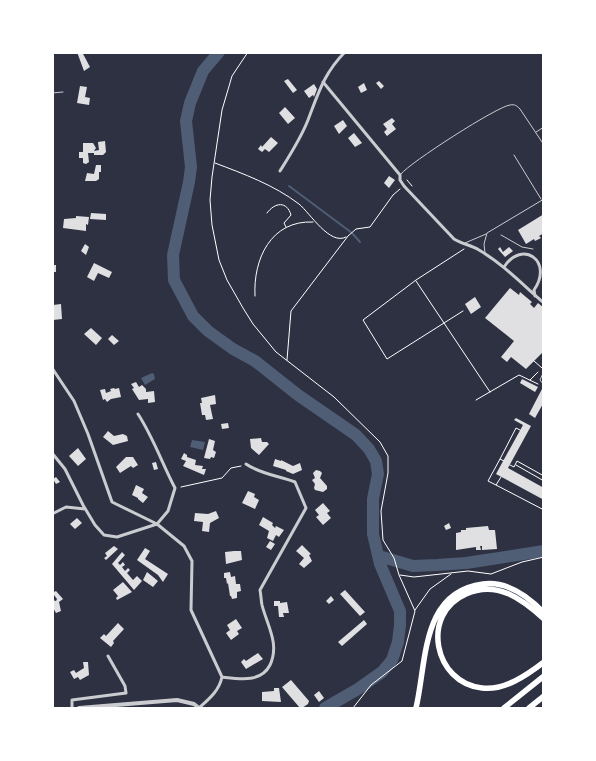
<svg xmlns="http://www.w3.org/2000/svg" width="596" height="761" viewBox="0 0 596 761" font-family="Lora,serif">
	<style>
		.water { fill: #4f5d75 }
		.lines { fill: none; stroke-linecap: round; stroke-linejoin: round }
		.stream { stroke: #4f5d75; stroke-width: 2 }
		.river { stroke: #4f5d75; stroke-width: 12 }
		.building { fill: #e0e0e3 }
		.path { stroke: #fff; stroke-width: 1 }
		.service { stroke: #caccd0; stroke-width: 1 }
		.minor { stroke: #caccd0; stroke-width: 3 }
		.tertiary { stroke: #caccd0; stroke-width: 4 }
		.motorway { stroke: #fff; stroke-width: 5.5 }
	</style>
	<rect width="100%" height="100%" fill="#2d3142"/>
	<!-- water -->
	<path class="water" d="M152,373L154,374L155,379L145,385L141,378Z
		M192,440L205,442L203,450L190,447Z"/>
	<g class="lines">
		<!-- stream -->
		<path class="stream" d="M289,186L352,233L360,242"/>
		<!-- river -->
		<path class="river" d="M219,52L203,71L190,103L186,121L191,167L189,182L173,255L174,280L193,316L208,331L233,349L255,361L298,395L356,435L369,449L376,461L378,474L373,499V534L380,564L400,611V625L398,642L392,660L382,672L358,689L325,708
			M379,556L413,566L437,565L466,563L544,551"/>
	</g>
	<!-- building -->
	<path class="building" d="M77,52H82L90,67L84,71Z
		M288,79L297,90L293,93L284,81Z
		M379,81L384,86L381,89L376,83Z
		M364,83L367,90L361,93L358,87Z
		M314,84L317,89L314,97L313,95L309,98L304,91Z
		M80,86L87,87L85,97L90,98L89,105L77,103Z
		M285,107L295,118L288,124L279,113Z
		M392,118L395,121L392,124L396,129L387,136L384,132L387,129L383,124Z
		M343,120L347,126L339,134L334,126Z
		M354,133L362,143L355,147L348,138Z
		M271,137L278,143L269,152L265,149L262,152L258,149L261,145L262,147Z
		M105,141L106,152L103,155H94V153H88L89,162L86,164L83,163V158H79V152H83V143H93L96,148L94,151L99,150L98,142Z
		M96,165H101V172H99V179L96,181H85L87,173L94,174Z
		M389,176L395,180L389,188L384,183Z
		M91,213L106,214V220L90,219Z
		M544,214V233L539,236L541,238L535,241L534,239L526,244L518,230Z
		M76,216L89,217L88,225L86,224V231L63,228L64,219L76,218Z
		M85,244L89,247L86,255L81,251Z
		M500,247L503,252L509,247L513,251L505,257L498,249Z
		M94,263L112,272L109,278L98,273L94,281L87,277Z
		M52,265H56V272H52Z
		M510,288L519,295L520,292L532,302L530,304L534,308L538,303L544,308V351L526,369L511,357L507,362L501,357L514,341L485,318Z
		M475,297L481,307L471,314L465,304Z
		M61,304L62,319L53,320V305Z
		M91,328L102,338L96,345L84,334Z
		M112,335L119,341L114,345L108,339Z
		M522,379L538,387L535,392L520,383Z
		M136,382L139,387L142,385L146,389V392L154,391L155,402L148,403V399L139,400L132,389L134,388L131,384Z
		M114,388L115,389L119,388L121,397L111,399L107,402L105,399L103,400L100,390L105,389L106,393L111,391L110,389Z
		M542,389L544,402L535,418L529,414Z
		M215,395L216,404L210,405L213,419L206,420L205,415H202L200,403H202L201,398Z
		M516,418L531,426L508,468L544,488V500L496,474L523,425L514,420Z
		M228,423L229,428L222,429L221,424Z
		M108,431L114,436L123,434L127,436L128,441L113,445L103,437Z
		M261,438L262,442H267L269,444L259,455L251,448L250,439Z
		M209,439L215,441L213,450L216,452L214,458L211,457L210,459L204,458Z
		M78,448L86,459L78,466L69,456Z
		M184,453L187,455V457L196,460L195,465L203,466L202,469H206L204,475L183,466L186,461L181,459Z
		M126,457H133L138,465L133,468L131,466L120,473L116,467Z
		M275,459L281,461V460L293,466L300,463L302,470L293,474L286,471V470L273,466Z
		M156,462L158,469L154,470L152,463Z
		M316,470L320,471L322,473L320,478L327,486V489L323,492L315,490L314,488L315,484L312,480L315,478L313,473Z
		M56,477L60,482L56,484L53,479Z
		M136,485L144,489L142,493L148,497L143,503L138,499V498L132,495Z
		M248,491L255,494L254,497L259,500L255,509L242,503Z
		M323,503L330,511L327,513L331,518L323,525L316,517L319,515L315,510Z
		M216,511L219,518L210,523L209,532L202,531L203,522L194,521L195,513L208,514Z
		M263,517L273,523L272,525L275,528L276,526L284,530L279,537L276,535L273,541L267,538L269,531L259,525Z
		M77,518L82,523L75,529L70,524Z
		M449,523L451,528L446,530L444,526Z
		M488,526L489,530H495L497,549L482,550V546H480L481,550H476V547L456,550V533L461,532V530H466V528Z
		M270,541L275,544L271,550L266,547Z
		M302,545L311,554L309,555L312,561L304,568L299,564L304,558L296,551Z
		M114,546L118,549L106,560L104,558L107,556L105,553Z
		M145,548L150,551L145,559L168,574L163,582L158,575L137,560Z
		M234,551H241L242,560L226,564L225,552Z
		M122,552L125,555L118,563L120,565L123,562L125,565L122,567L125,571L128,568L130,570L127,573L133,580L137,576L142,581L134,590L112,564Z
		M147,572L158,581L153,587L143,580Z
		M230,572L231,577L235,576L236,584H240L241,591L237,592V598L232,599L231,596H230L228,583L227,584L226,578H224V573Z
		M123,582L132,592L117,600L116,598L118,596L113,590Z
		M345,590L365,612L360,616L340,594Z
		M56,591L63,599L59,602L61,611L56,613L52,606V600L56,601L57,599L54,595H52V593Z
		M331,596L334,600L329,604L326,601Z
		M274,601H280V603L287,602L289,613H283L284,617H279L278,606H274Z
		M236,619L242,628L237,631L239,634L231,640L226,633L230,630L227,625Z
		M364,620L367,624L342,646L338,642Z
		M118,623L124,629L113,641L114,643L111,647L100,638L104,634L106,636Z
		M258,653L263,659L246,669L241,662L244,659L246,661Z
		M83,662H88L89,675L80,680L78,677L74,679L70,672L74,670L76,673L84,668Z
		M291,680L309,701L308,704L302,708H300L282,687Z
		M274,688H279L281,702L262,701V692L274,691Z
		M319,691L324,698L319,702L314,695Z"/>
	<g class="lines">
		<!-- path -->
		<path class="path" d="M248,52L232,76L222,110L212,177L210,200L212,225L219,260L227,280L243,308L253,324L276,352L334,397L380,442L388,456V473L381,511L383,540L394,558L399,575L415,611L402,661L371,685L353,708
			M215,163C244,174 274,185 299,204C310,213 330,246 346,237
			M407,180L412,186
			M267,213C275,202 287,201 291,215L284,223L286,227
			M464,249L416,280L363,320L387,359L444,323L490,392
			M416,281L444,323L463,311
			M255,296C253,259 271,220 313,222
			M287,360L291,311L348,236L356,229L370,227L393,195L400,189
			M534,361L542,368
			M530,380L538,372
			M476,400L519,375L538,384
			M500,459L516,428L520,430
			M510,465L514,467L517,461L544,476
			M516,465L544,481
			M501,477L496,485L544,510
			M496,485L488,481L500,459L504,461
			M181,487L222,478L231,468L241,466
			M400,575L414,577L468,571L491,574L522,562L544,557
			M415,610L430,589L451,574"/>
		<!-- service -->
		<path class="service" d="M52,93L63,92
			M536,132L544,127
			M514,155L541,199
			M401,174C409,163 498,106 510,105C515,104 517,106 520,109L544,145
			M501,235L522,247L533,249
			M465,243L486,234
			M485,253L484,244L487,233L544,199
			M544,371L540,380L544,385"/>
		<!-- minor -->
		<path class="minor" d="M323,82L400,175V180L404,186L454,239C462,244 471,245 479,250C503,264 523,285 544,303
			M280,171C290,155 301,138 308,120C318,94 324,73 345,52
			M504,267C522,239 554,261 534,290L535,296
			M52,368L74,401L88,434L112,502L157,524L168,511L175,488C162,463 153,437 138,414
			M52,453L65,469L83,505L95,525L104,535L117,537L157,524L184,546L192,561L191,610L222,677C219,691 209,699 199,708
			M52,514L66,507L85,509
			M222,677C239,679 261,683 270,665C280,644 267,625 262,605C261,600 261,595 260,590L306,508L295,482C279,476 260,474 246,464
			M72,708V700L126,693L125,686L108,656"/>
		<!-- tertiary -->
		<path class="tertiary" d="M79,708L177,700L194,704L199,708"/>
		<!-- motorway -->
		<path class="motorway" d="M544,619C522,599 497,580 466,594C420,614 434,683 482,688C504,691 527,675 544,662
			M416,708C427,661 421,592 483,584C507,581 528,596 544,613
			M504,708L544,676
			M529,708L544,696"/>
	</g>
	<!-- border -->
	<rect width="596" height="761" fill="none" stroke="#ffffff" stroke-width="108"/>
</svg>
